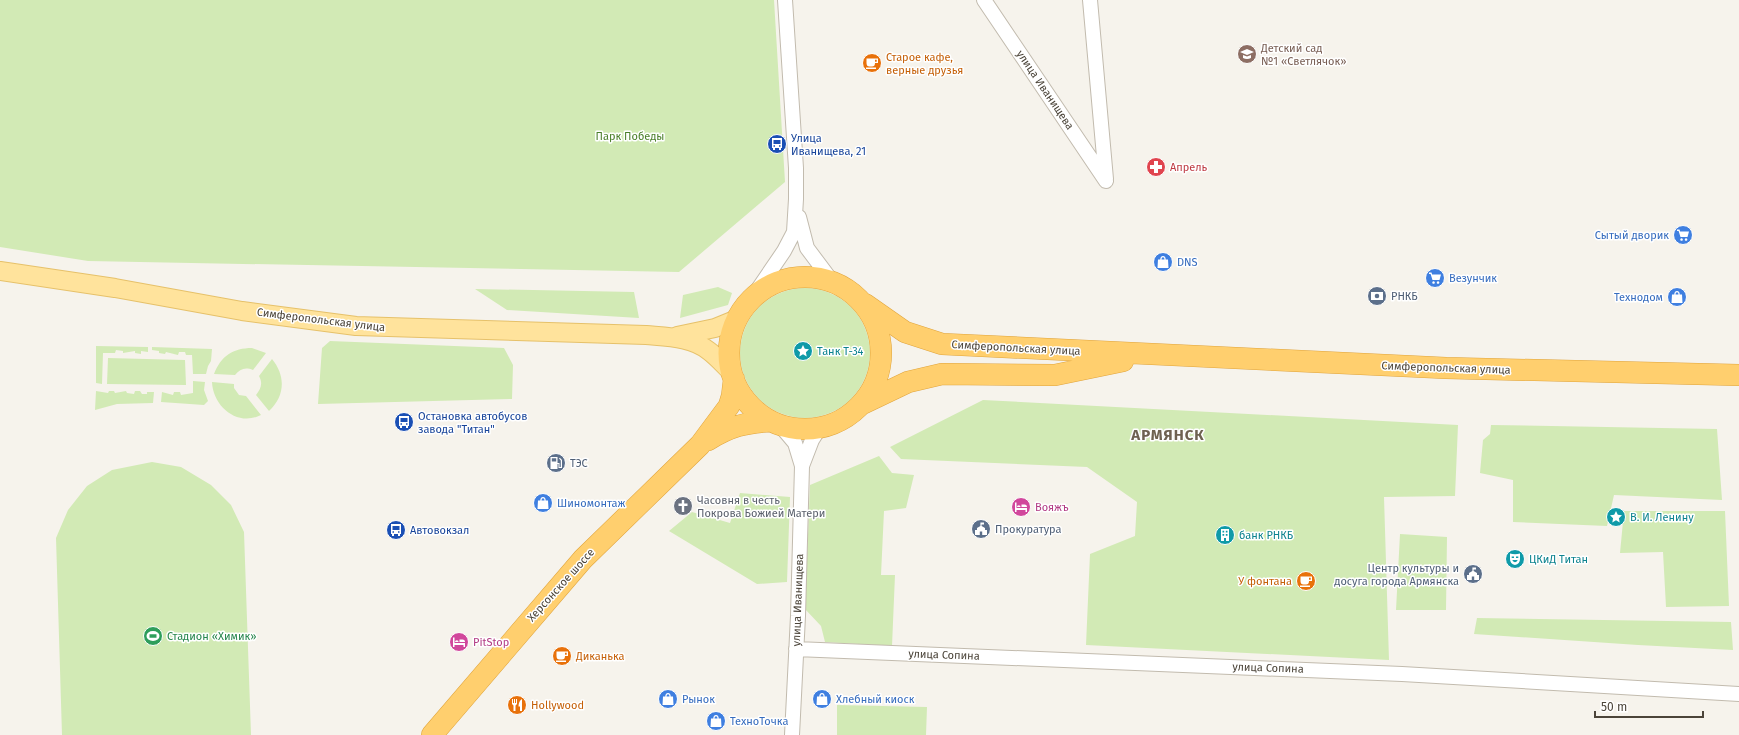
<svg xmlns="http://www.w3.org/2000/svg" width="1739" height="735" viewBox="0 0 1739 735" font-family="'Fira Sans',sans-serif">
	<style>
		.green { fill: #d2eab5 }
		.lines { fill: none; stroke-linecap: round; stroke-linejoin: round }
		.minor-casing { stroke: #c2bbae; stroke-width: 16 }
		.major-casing { stroke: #e6c16a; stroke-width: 20 }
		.highway-casing { stroke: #e0a43c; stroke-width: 22 }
		.minor { stroke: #fff; stroke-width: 14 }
		.major { stroke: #ffe39c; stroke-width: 18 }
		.highway { stroke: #ffcf6e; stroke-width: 21 }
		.labels { text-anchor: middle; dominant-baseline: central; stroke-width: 3; stroke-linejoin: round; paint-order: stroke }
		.education-label { font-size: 11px; fill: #785e54; stroke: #fff; text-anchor: start }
		.food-label { font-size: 11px; fill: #c56008; stroke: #fff; text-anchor: start }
		.street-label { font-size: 11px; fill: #4b4439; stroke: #fff }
		.park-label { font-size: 11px; fill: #4a7f2a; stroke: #fff }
		.transit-label { font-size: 11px; fill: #164399; stroke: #fff; text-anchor: start }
		.health-label { font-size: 11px; fill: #be3a42; stroke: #fff; text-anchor: start }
		.shop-label { font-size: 11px; fill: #366cbe; stroke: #fff; text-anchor: start }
		.service-label { font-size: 11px; fill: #4e5e75; stroke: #fff; text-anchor: start }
		.culture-label { font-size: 11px; fill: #0d838f; stroke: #fff; text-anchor: start }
		.worship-label { font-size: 11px; fill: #5b616d; stroke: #fff; text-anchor: start }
		.hotel-label { font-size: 11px; fill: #b23c85; stroke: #fff; text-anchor: start }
		.leisure-label { font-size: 11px; fill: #27864d; stroke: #fff; text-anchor: start }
		.district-label { font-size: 15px; font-weight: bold; letter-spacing: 1px; fill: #6e6250; stroke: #fff }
	</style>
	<rect width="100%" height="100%" fill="#f6f3ec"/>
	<!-- green -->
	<path class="green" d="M0,0H774L785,182L679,272L88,261L0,247Z
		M718,287L732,293L728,305L680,318L683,295Z
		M740 353a65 65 0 1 1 130 0a65 65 0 1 1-130 0Z
		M475,289L634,292L639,318L507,310Z
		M330,341L504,348L513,365L512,399L318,404L322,348Z
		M96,346L148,347V352L141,351V354L135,353V351L123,353V351L116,350L115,353H103L102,384L96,383Z
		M152,347L212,349L211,361L208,366L206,374H193L192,355H186L185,352H179L178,355L166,352L165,354L159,353V351L152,350Z
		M252,348L266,353L253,370C245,367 240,369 235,375L214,374C221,356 233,348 252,348Z
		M108,358L185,360L186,385L107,384Z
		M272,359C286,376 285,396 269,411L256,395C261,389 263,383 259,376Z
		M193,381L205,382L204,390L208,401L204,405L161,402L162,392L173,395L174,392H180L181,395L193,393Z
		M212,382L234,384V388L239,395L246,396L261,415C238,427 213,407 212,382Z
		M96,391L108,393L109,391H114L115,393L126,391L127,393L134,394L135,391H140L142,394H147V392H154L153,403L117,404L95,410Z
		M983,400L1458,425L1455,496L1384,497L1389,660L1086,645L1090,554L1135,536L1137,502L1087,467L901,459L890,447Z
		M1491,425L1717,429L1722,500L1614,495L1607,526L1513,522V480L1480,473L1483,440L1490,434Z
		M879,456L892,473L914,475L906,508L884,511L881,575H895L892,646L825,642L821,626L805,609L810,485Z
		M152,462L181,467L211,485L231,505L244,532L251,735H62L56,538L68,510L87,486L112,470Z
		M740,493L790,497L787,582L757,584L669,531L692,512L730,523Z
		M1624,511H1725L1729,606L1666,607L1663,552L1620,553Z
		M1400,534L1447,537L1446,610H1396Z
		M1477,618L1731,622L1733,650L1638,645L1474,634Z
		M837,705L927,707L926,735H837Z"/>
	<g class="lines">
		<defs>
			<path id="minor" d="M984,0L1106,181
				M1090,0L1106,179
				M799,217L807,248L831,280
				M752,298L784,251L794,232L796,199V168L785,0
				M779,424L795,443L802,466
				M796,649L1402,674L1739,694
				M792,735L798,616L802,466L812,440L817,432L827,426"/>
			<path id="major" d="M0,271L115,288L242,311L356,326L646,335C667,337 692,337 709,351C717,357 724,365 731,372
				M677,336L715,328L737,319"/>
			<path id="highway" d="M729 353a76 76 0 1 1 152 0a76 76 0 1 1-152 0Z
				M865,304L905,332L942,344L1446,368L1739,375
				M862,404L908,382L942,374L1055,375L1123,361
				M708,440C731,426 744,423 771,421
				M432,735L583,559L700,445L729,406L732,396L734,379"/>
		</defs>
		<!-- minor casing -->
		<use href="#minor" class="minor-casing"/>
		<!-- major casing -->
		<use href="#major" class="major-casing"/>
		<!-- highway casing -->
		<use href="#highway" class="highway-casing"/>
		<!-- minor -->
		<use href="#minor" class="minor"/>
		<!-- major -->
		<use href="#major" class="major"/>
		<!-- highway -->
		<use href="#highway" class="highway"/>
	</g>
	<!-- icons -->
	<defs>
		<symbol id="school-disc" viewBox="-11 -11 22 22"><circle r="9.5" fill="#8d6e63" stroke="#fff"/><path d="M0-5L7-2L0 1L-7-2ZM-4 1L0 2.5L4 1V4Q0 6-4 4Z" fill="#fff"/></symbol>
		<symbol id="cafe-disc" viewBox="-11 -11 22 22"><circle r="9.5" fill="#e8710a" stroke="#fff"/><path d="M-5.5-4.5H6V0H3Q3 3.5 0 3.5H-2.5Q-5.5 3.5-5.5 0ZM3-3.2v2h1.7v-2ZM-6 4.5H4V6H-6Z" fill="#fff"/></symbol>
		<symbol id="bus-disc" viewBox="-11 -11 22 22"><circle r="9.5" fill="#1a4fb4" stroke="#fff"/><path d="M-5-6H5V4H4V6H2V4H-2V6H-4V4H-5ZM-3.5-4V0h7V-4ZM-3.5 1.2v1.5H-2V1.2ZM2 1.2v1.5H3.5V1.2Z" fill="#fff"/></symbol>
		<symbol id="pharmacy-disc" viewBox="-11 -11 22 22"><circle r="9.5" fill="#e0444e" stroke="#fff"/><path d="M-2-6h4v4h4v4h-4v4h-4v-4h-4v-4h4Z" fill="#fff"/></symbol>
		<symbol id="supermarket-disc" viewBox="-11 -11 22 22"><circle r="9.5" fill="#3f7fe0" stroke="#fff"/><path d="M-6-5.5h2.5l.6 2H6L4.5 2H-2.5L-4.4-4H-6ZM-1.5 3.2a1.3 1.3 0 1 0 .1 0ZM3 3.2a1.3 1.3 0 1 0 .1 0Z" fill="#fff"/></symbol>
		<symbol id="shop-disc" viewBox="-11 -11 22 22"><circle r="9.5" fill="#3f7fe0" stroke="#fff"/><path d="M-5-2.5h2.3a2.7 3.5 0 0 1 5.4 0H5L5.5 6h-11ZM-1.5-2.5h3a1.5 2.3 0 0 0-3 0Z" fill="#fff"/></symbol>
		<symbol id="bank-disc" viewBox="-11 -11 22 22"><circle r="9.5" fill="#5c6f8a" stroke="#fff"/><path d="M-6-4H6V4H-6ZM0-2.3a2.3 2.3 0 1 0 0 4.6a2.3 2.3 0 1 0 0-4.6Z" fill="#fff"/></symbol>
		<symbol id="sight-disc" viewBox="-11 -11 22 22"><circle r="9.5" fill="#0f9aa8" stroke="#fff"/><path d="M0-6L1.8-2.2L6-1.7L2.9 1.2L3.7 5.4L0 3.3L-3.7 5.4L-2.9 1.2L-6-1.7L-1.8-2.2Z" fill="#fff"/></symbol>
		<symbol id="fuel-disc" viewBox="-11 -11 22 22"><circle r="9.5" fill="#5c6f8a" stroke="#fff"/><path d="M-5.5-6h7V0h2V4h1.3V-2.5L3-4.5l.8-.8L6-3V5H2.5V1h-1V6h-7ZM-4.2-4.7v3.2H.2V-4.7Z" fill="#fff"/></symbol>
		<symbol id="church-disc" viewBox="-11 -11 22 22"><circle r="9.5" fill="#6b7280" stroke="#fff"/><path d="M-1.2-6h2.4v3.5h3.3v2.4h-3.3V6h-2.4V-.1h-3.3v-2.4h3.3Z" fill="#fff"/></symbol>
		<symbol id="hotel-disc" viewBox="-11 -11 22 22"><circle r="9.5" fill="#d1479c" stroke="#fff"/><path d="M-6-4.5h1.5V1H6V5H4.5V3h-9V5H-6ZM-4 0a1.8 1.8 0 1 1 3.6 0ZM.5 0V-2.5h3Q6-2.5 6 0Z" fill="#fff"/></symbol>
		<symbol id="civic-disc" viewBox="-11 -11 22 22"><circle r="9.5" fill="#5c6f8a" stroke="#fff"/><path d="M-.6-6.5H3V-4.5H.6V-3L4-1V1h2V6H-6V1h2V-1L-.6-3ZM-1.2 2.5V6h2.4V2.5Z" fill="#fff"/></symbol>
		<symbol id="building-disc" viewBox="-11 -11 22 22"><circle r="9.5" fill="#0f9aa8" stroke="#fff"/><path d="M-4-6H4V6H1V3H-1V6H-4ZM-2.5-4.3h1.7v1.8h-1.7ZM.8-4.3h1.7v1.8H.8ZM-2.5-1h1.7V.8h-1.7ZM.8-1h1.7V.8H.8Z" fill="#fff"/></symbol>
		<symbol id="theatre-disc" viewBox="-11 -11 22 22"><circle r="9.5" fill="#0f9aa8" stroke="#fff"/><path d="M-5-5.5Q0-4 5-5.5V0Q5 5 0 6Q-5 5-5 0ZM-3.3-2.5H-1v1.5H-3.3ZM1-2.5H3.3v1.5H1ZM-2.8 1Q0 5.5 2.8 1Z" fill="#fff"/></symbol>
		<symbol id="stadium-disc" viewBox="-11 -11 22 22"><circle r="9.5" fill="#2e9e5b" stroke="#fff"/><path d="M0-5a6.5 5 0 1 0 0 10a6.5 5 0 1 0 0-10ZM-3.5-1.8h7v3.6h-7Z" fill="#fff"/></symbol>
		<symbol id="restaurant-disc" viewBox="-11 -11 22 22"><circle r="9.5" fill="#e8710a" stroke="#fff"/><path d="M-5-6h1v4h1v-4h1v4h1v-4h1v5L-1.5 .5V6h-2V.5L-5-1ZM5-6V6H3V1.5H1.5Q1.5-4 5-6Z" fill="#fff"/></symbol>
	</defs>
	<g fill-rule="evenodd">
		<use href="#school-disc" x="1236" y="43" width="22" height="22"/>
		<use href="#cafe-disc" x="861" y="52" width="22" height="22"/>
		<use href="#bus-disc" x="766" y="133" width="22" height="22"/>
		<use href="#pharmacy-disc" x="1145" y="156" width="22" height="22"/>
		<use href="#supermarket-disc" x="1672" y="224" width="22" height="22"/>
		<use href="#shop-disc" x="1152" y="251" width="22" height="22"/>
		<use href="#supermarket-disc" x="1424" y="267" width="22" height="22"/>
		<use href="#bank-disc" x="1366" y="285" width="22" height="22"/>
		<use href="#shop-disc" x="1666" y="286" width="22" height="22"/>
		<use href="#sight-disc" x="792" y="340" width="22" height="22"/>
		<use href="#bus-disc" x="393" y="411" width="22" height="22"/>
		<use href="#fuel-disc" x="545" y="452" width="22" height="22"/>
		<use href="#shop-disc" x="532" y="492" width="22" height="22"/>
		<use href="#church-disc" x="672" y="495" width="22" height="22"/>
		<use href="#hotel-disc" x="1010" y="496" width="22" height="22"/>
		<use href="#sight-disc" x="1605" y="506" width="22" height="22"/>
		<use href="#civic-disc" x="970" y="518" width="22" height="22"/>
		<use href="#bus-disc" x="385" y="519" width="22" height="22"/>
		<use href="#building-disc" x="1214" y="524" width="22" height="22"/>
		<use href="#theatre-disc" x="1504" y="548" width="22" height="22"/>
		<use href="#civic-disc" x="1462" y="563" width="22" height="22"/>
		<use href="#cafe-disc" x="1295" y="570" width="22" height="22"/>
		<use href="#stadium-disc" x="142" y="625" width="22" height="22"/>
		<use href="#hotel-disc" x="448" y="631" width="22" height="22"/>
		<use href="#cafe-disc" x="551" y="645" width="22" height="22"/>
		<use href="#shop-disc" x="657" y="688" width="22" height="22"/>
		<use href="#shop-disc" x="811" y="688" width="22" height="22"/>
		<use href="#restaurant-disc" x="506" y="694" width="22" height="22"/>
		<use href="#shop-disc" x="705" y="710" width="22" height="22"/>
	</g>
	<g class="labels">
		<!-- education labels -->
		<g class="education-label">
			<text x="1261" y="48">Детский сад<tspan x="1261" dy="13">№1 «Светлячок»</tspan></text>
		</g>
		<!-- food labels -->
		<g class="food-label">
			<text x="886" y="57">Старое кафе,<tspan x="886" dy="13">верные друзья</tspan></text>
			<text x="1292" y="581" text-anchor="end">У фонтана</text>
			<text x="576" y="656">Диканька</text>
			<text x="531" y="705">Hollywood</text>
		</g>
		<!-- street labels -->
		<g class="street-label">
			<text transform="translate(1045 90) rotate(56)">улица Иванищева</text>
			<text transform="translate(321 320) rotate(7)">Симферопольская улица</text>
			<text transform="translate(1016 348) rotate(3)">Симферопольская улица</text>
			<text transform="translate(1446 368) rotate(2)">Симферопольская улица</text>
			<text transform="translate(561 585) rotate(-48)">Херсонское шоссе</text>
			<text transform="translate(798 600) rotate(-88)">улица Иванищева</text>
			<text transform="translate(944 655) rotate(2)">улица Сопина</text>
			<text transform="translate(1268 668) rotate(2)">улица Сопина</text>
		</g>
		<!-- park labels -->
		<g class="park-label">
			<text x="630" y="136">Парк Победы</text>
		</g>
		<!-- transit labels -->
		<g class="transit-label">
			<text x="791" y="138">Улица<tspan x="791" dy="13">Иванищева, 21</tspan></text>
			<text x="418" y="416">Остановка автобусов<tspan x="418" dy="13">завода "Титан"</tspan></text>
			<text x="410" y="530">Автовокзал</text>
		</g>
		<!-- health labels -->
		<g class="health-label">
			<text x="1170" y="167">Апрель</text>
		</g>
		<!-- shop labels -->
		<g class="shop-label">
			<text x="1669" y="235" text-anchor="end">Сытый дворик</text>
			<text x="1177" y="262">DNS</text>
			<text x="1449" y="278">Везунчик</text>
			<text x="1663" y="297" text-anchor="end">Технодом</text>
			<text x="557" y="503">Шиномонтаж</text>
			<text x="682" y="699">Рынок</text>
			<text x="836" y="699">Хлебный киоск</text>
			<text x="730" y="721">ТехноТочка</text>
		</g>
		<!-- service labels -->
		<g class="service-label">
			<text x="1391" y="296">РНКБ</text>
			<text x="570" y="463">ТЭС</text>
			<text x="995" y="529">Прокуратура</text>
			<text x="1459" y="568" text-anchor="end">Центр культуры и<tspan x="1459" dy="13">досуга города Армянска</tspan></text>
		</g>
		<!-- culture labels -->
		<g class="culture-label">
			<text x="817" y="351">Танк Т-34</text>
			<text x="1630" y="517">В. И. Ленину</text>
			<text x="1239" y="535">банк РНКБ</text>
			<text x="1529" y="559">ЦКиД Титан</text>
		</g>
		<!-- worship labels -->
		<g class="worship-label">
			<text x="697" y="500">Часовня в честь<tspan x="697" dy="13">Покрова Божией Матери</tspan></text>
		</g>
		<!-- hotel labels -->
		<g class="hotel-label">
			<text x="1035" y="507">Вояжъ</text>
			<text x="473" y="642">PitStop</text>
		</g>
		<!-- leisure labels -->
		<g class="leisure-label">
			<text x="167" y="636">Стадион «Химик»</text>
		</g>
		<!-- district labels -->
		<g class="district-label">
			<text x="1168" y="435">АРМЯНСК</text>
		</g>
	</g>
	<!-- scale -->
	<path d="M1595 711v6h108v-6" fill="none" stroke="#4b4439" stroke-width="2"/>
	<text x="1601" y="711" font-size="12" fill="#4b4439" stroke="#ffffff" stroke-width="3" paint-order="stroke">50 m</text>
</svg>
